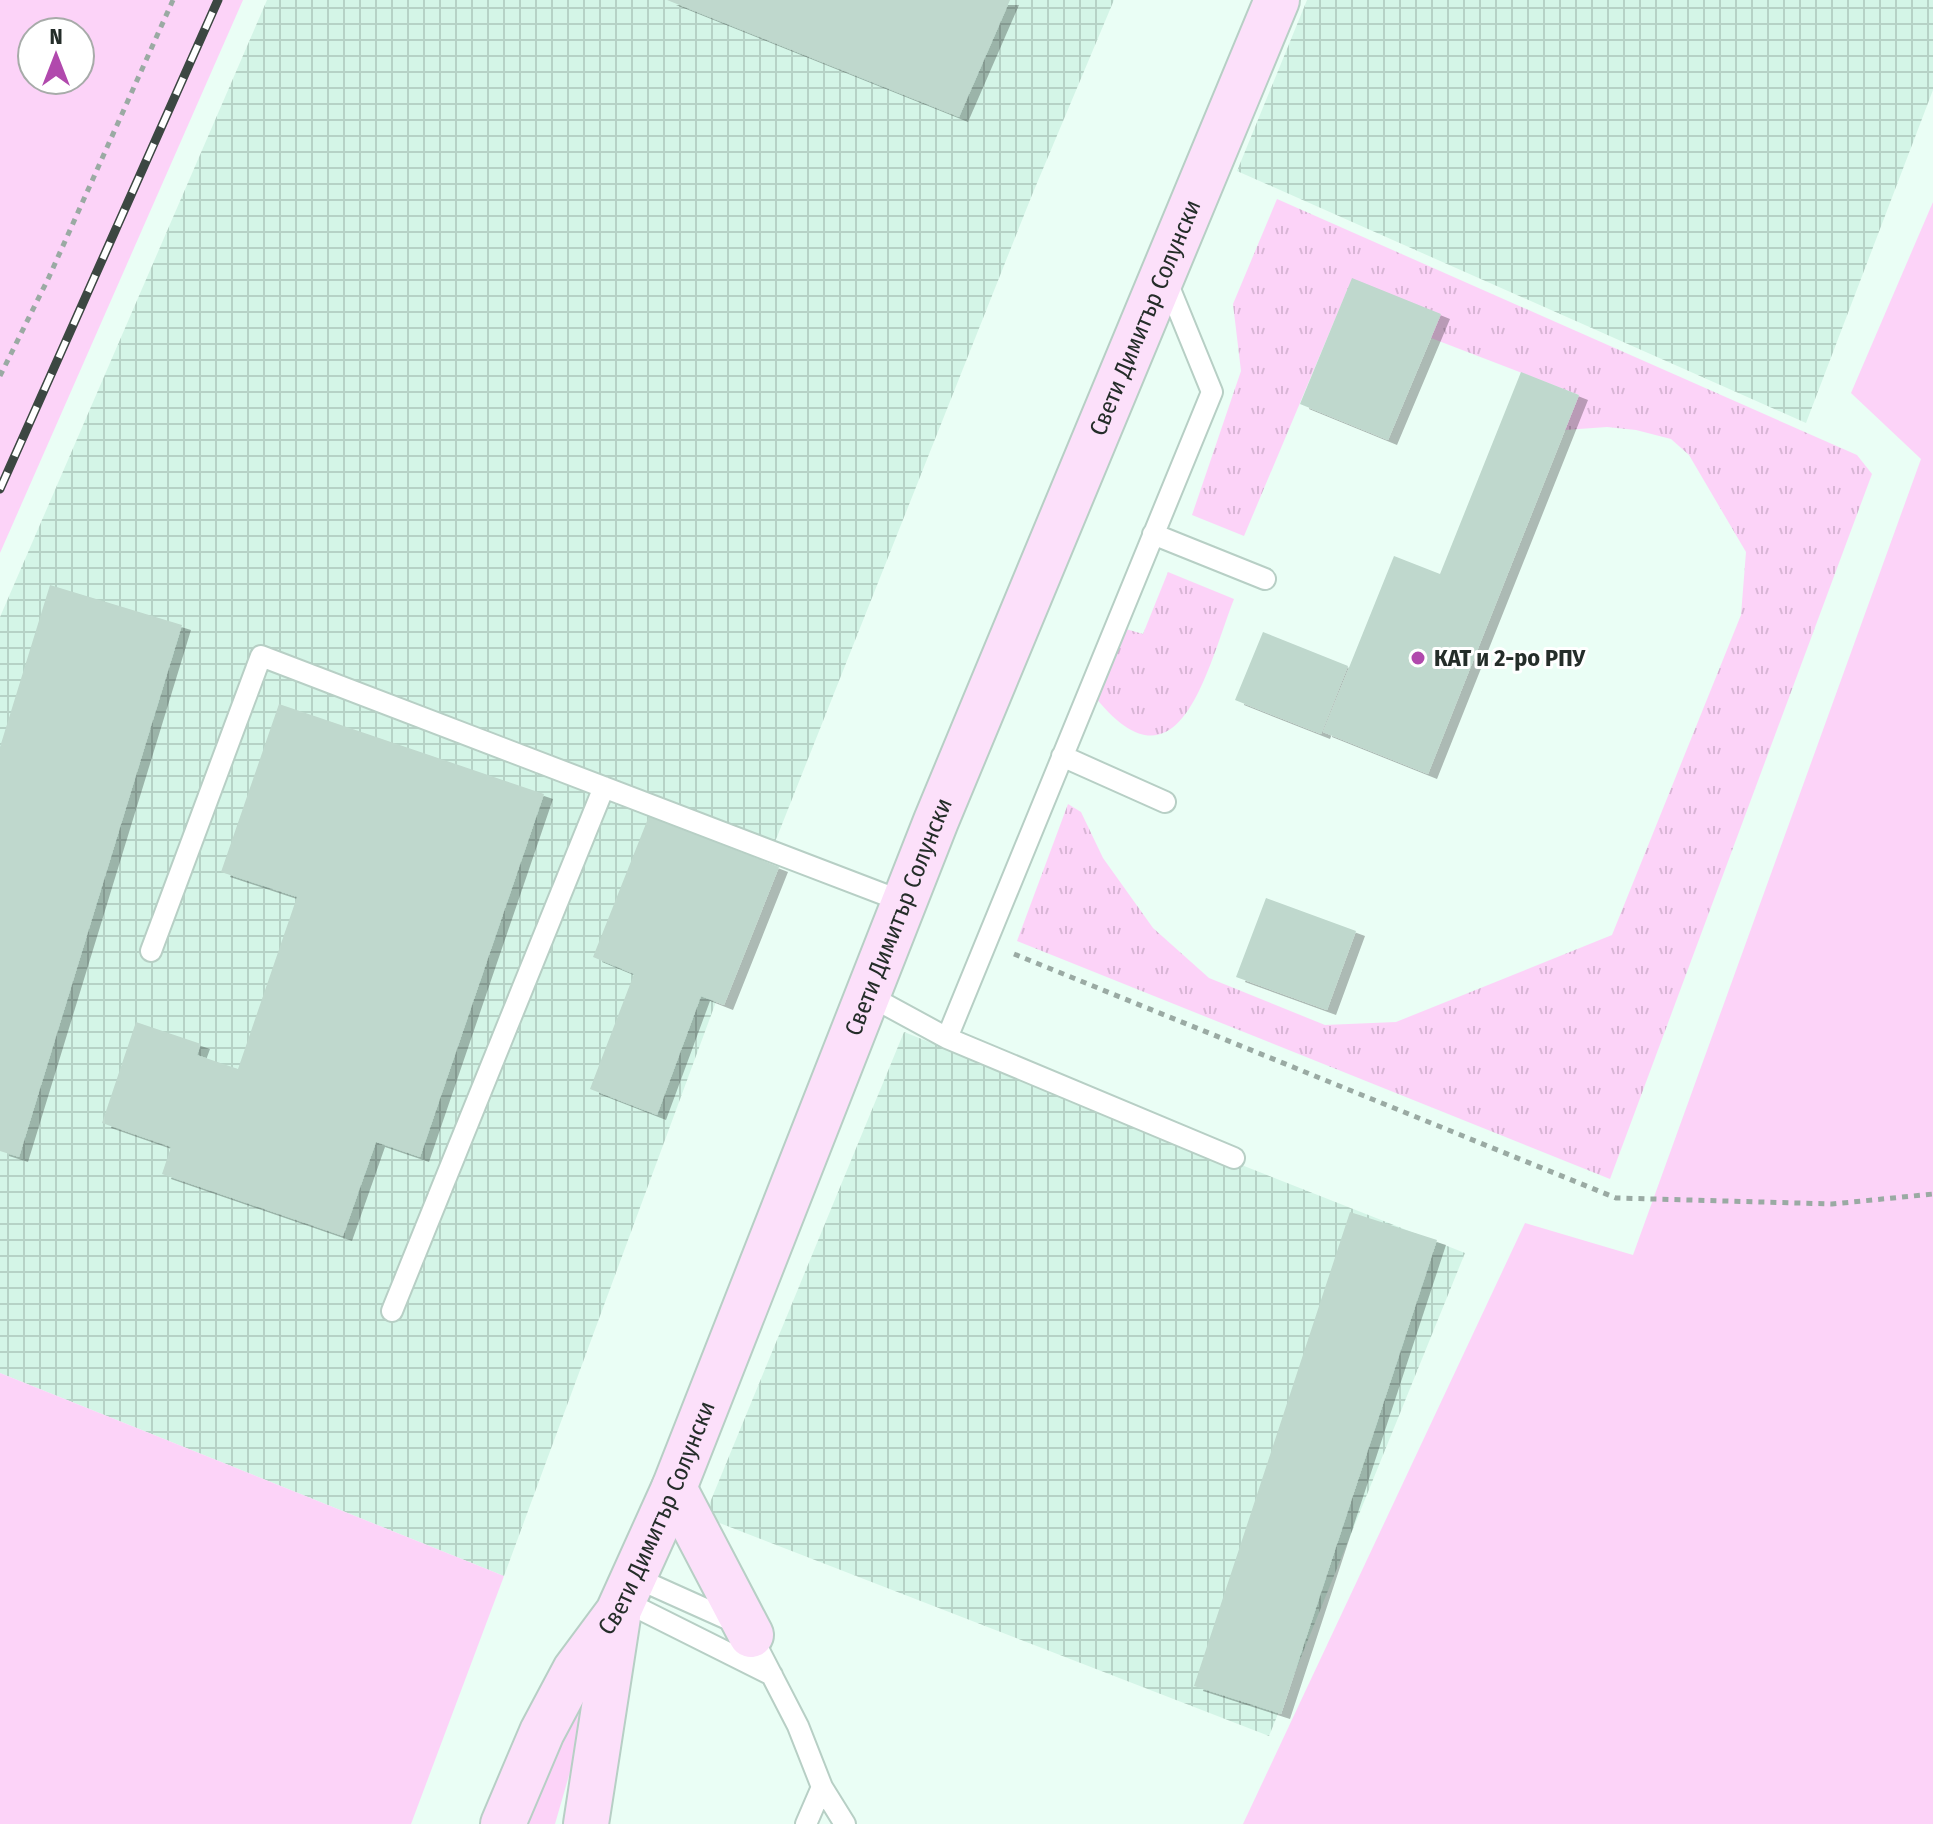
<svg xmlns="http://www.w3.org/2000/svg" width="1933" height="1824" viewBox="0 0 1933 1824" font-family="'Fira Sans Condensed',sans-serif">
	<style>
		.industrial { fill: url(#industrial-grid) }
		.grass { fill: #fcd3f8; fill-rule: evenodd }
		.park { fill: url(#park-tufts) }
		.building { fill: #bfd8cd; filter: url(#shadow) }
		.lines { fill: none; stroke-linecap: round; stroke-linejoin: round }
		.service-casing { stroke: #b7cfc5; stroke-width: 24 }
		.secondary-casing { stroke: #b7cfc5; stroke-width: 48 }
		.path { stroke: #9aaaa3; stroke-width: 5; stroke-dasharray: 6 6; stroke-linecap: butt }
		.service { stroke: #fff; stroke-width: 20 }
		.secondary { stroke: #fce0fa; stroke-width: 44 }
		.rail-casing { stroke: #3c4742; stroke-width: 9 }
		.rail { stroke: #fff; stroke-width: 6; stroke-dasharray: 18; stroke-linecap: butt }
		.poi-dot { fill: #b149ad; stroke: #fff; stroke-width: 3 }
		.labels { text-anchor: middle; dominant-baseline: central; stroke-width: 6; stroke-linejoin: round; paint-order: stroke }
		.street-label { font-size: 24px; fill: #242d29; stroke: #fff }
		.poi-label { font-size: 24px; font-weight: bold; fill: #242d29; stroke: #fff; text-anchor: start }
	</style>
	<defs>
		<pattern id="industrial-grid" width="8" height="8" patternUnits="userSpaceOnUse" patternTransform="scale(2)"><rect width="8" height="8" fill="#d4f5e7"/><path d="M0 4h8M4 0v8" fill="none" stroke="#b6d2c6"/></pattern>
		<pattern id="park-tufts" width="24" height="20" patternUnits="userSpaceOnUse" patternTransform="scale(2)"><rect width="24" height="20" fill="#fcd3f8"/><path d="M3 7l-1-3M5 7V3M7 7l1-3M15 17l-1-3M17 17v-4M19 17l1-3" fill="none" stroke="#d8b5d5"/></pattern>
		<filter id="shadow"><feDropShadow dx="9" dy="5" stdDeviation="0" flood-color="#0004"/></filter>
	</defs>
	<rect width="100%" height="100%" fill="#eafef5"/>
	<!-- industrial -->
	<path class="industrial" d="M267,0H1114L1032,195L775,842L504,1576L0,1373V617Z
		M1307,0H1933V90L1806,423L1237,171Z
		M904,1032L1465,1253L1269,1736L704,1517Z"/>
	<!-- grass -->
	<path class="grass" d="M0,0H243L0,553ZM32,32H80V80H32Z
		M1933,202V1824H1243L1525,1223L1633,1255L1921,459L1851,393Z
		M0,1373L504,1576L411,1824H0Z
		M576,1688L591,1699L555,1824H520Z"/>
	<!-- park -->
	<path class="park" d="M1277,199L1857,455L1872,474L1610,1179L1017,941L1068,804L1081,812L1103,858L1153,928L1209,978L1325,1025L1396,1022L1612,935L1741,615L1746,552L1689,455L1671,439L1636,430L1607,427L1565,430L1579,395L1431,338L1440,315L1352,279L1244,536L1192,515L1241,371L1233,304Z
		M1168,572L1234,599C1207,668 1179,806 1091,692L1119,627L1143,634Z"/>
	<!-- building -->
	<path class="building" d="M667,0H1010L959,117Z
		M1352,278L1441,314L1388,440L1300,404Z
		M1521,372L1579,395L1428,774L1323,732L1394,556L1440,574Z
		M50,585L182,625L19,1157L0,1151V747Z
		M1263,632L1348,666L1321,734L1235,700Z
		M279,704L544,794L420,1157L376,1142L343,1236L162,1174L171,1147L102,1123L136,1022L201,1044L197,1055L238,1069L297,897L221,872Z
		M649,816L779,867L724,1005L701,996L657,1115L590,1089L634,974L593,957Z
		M1266,898L1356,931L1327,1010L1236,977Z
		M1350,1212L1437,1240L1281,1714L1194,1686Z"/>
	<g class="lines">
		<defs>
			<path id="service" d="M1153,534L1265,579
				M1062,756L1165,802
				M151,951L261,656L904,902
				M868,995L947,1038L1234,1158
				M947,1038L1212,392L1165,277
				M392,1311L604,787
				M634,1577L732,1621L751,1635L798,1726L822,1787L806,1824
				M624,1601L772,1675
				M822,1787L845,1824"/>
			<g id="secondary">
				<path d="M674,1488L751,1635"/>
				<path id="s1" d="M503,1824L542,1732L575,1670L618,1612L674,1488L936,821L1277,0"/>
				<path d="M586,1824L618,1617"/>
			</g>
		</defs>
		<!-- service casing -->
		<use href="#service" class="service-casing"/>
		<!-- secondary casing -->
		<use href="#secondary" class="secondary-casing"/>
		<!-- path -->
		<path class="path" d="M0,376L49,277L173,0
			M1014,954L1616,1198L1832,1204L1933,1194"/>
		<!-- service -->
		<use href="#service" class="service"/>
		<!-- secondary -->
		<use href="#secondary" class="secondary"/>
		<defs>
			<path id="rail" d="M0,489L218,0"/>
		</defs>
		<!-- rail casing -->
		<use href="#rail" class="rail-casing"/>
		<!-- rail -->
		<use href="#rail" class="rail"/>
	</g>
	<!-- markers -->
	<circle class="poi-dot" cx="1418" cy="658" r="8"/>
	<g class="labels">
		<!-- street labels -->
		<g class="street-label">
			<text stroke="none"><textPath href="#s1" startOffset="1640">Свети Димитър Солунски</textPath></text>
			<text stroke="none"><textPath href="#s1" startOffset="992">Свети Димитър Солунски</textPath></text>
			<text stroke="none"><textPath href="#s1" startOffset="344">Свети Димитър Солунски</textPath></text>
		</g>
		<!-- poi labels -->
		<g class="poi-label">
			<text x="1434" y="658">КАТ и 2-ро РПУ</text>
		</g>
	</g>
	<!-- north arrow -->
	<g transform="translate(56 56)"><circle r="38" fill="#ffffff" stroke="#a7aba9" stroke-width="2"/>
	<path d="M0-6L14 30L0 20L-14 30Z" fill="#b149ad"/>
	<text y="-12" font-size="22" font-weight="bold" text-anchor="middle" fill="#242d29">N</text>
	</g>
</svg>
